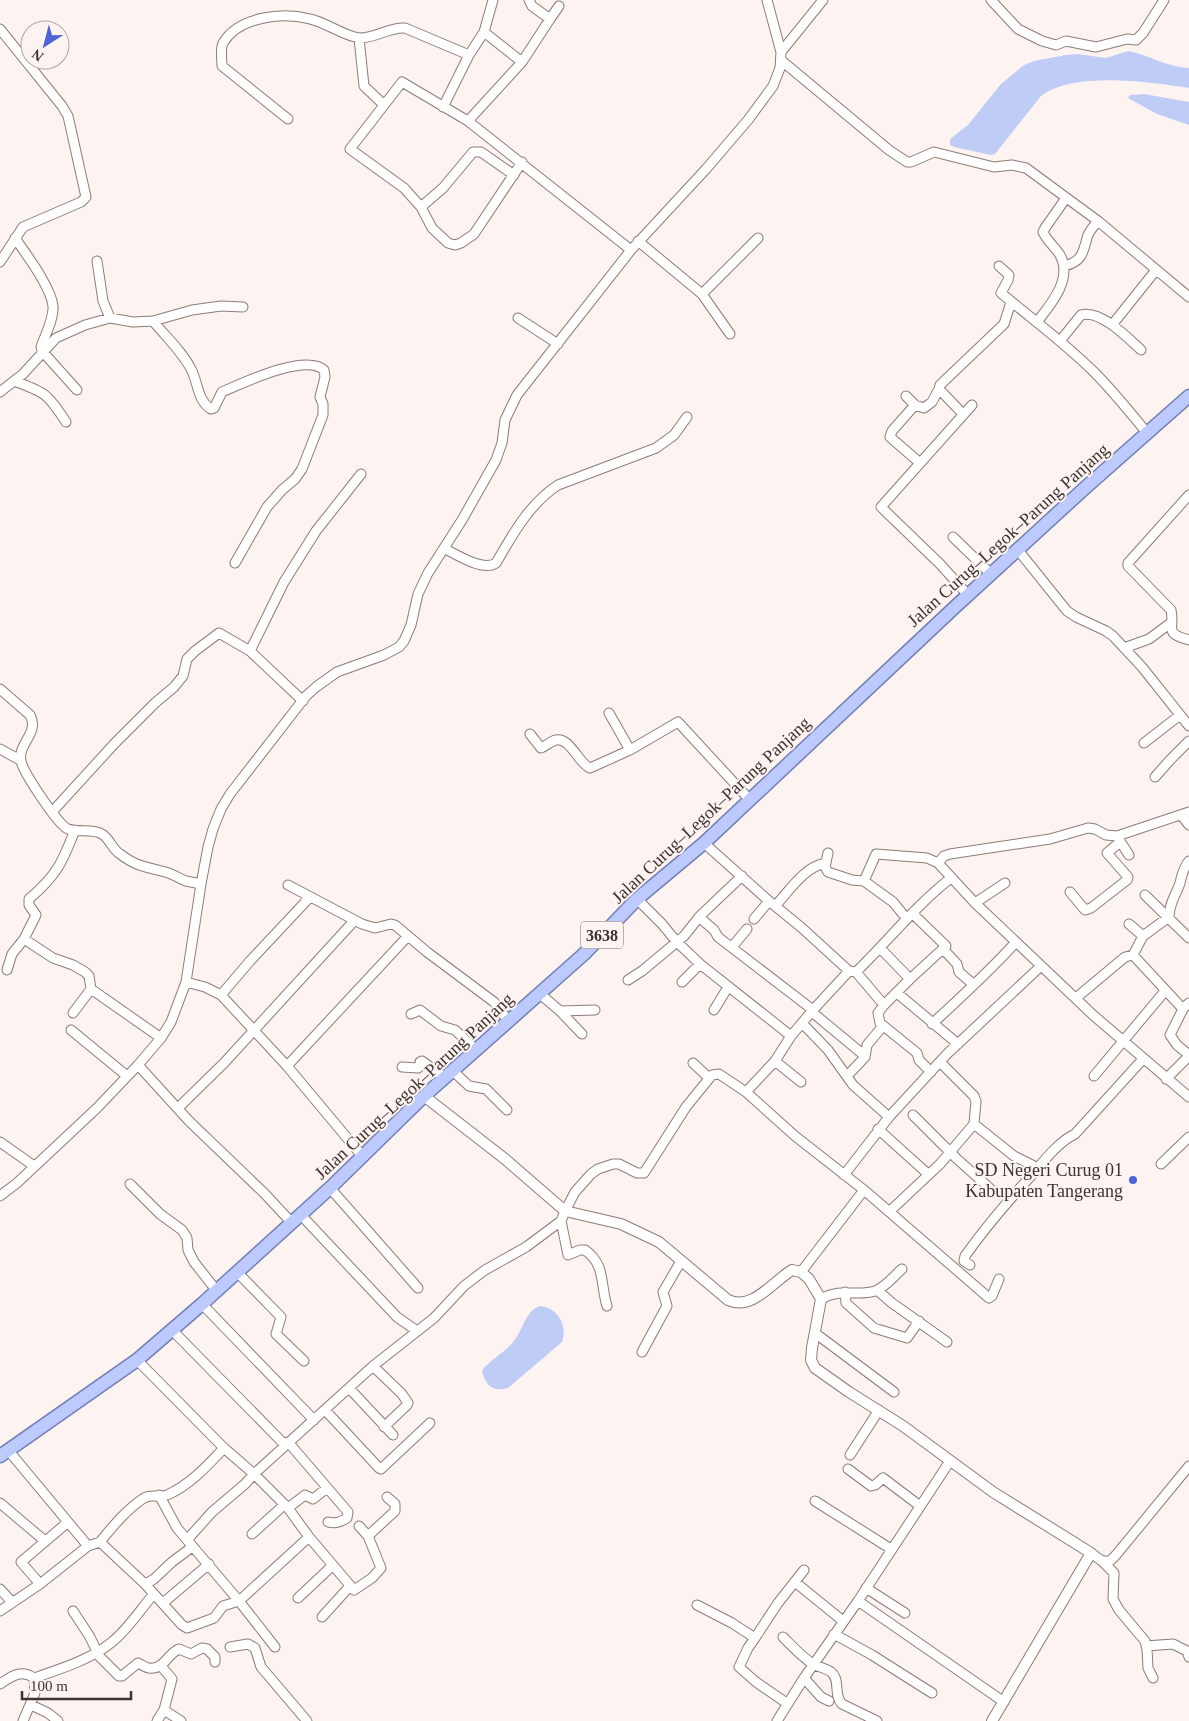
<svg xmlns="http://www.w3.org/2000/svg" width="1189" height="1721" viewBox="0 0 1189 1721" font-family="'Times New Roman',serif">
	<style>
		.water { fill: #bfccf5 }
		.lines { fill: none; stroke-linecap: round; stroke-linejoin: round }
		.minor-casing { stroke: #8e7b75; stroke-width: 11 }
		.tertiary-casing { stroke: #8e7b75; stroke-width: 12 }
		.primary-casing { stroke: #727eb6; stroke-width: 15 }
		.minor { stroke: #fff; stroke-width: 9 }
		.tertiary { stroke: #fff; stroke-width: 10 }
		.primary { stroke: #bccafe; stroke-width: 12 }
		.poi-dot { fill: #4f64d9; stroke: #fdf4f1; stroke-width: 2 }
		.labels { text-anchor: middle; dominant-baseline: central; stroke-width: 4; stroke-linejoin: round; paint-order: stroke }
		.shield { fill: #fdf4f1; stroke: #756d6a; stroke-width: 1 }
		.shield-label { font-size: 16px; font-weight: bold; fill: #3b3330 }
		.street-label { font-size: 18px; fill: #3b3330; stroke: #fdf4f1 }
		.poi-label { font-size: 18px; fill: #3b3330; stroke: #fdf4f1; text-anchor: end }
	</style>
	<rect width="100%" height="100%" fill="#fdf4f1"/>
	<!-- water -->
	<path class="water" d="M1128,51C1149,55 1167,67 1189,68V88C1149,82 1075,71 1041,96L995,154L991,155L954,147L950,145V139L968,125L1001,84L1024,65L1034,61L1066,55L1078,54L1106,58Z
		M1144,94L1189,102V125L1157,114L1128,98L1130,95Z
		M540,1306C558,1308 568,1325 562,1342L508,1388C492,1392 486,1386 482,1371L484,1368C493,1358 506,1351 514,1341C523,1330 525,1311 540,1306Z"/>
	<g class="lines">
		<defs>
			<path id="minor" d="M991,0L1018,29L1042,41L1056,45L1066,41L1096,47L1127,39L1136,40L1143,33L1164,0
				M550,19L559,6
				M0,29L62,106L68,116L86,197L81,202L23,227L0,262
				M484,32L522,62
				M359,38L364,86L384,105
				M781,52L823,0
				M782,61L889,150L907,162H911L934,152L994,167L1012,165L1026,168L1098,221L1189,297
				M443,107L469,55L484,32L493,0
				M288,119L222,66C222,59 220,49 223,43C239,16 283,12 310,19C325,22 346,37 360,38C376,38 389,27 405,28L469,55
				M468,121L522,62L550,19L532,6L529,0
				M522,162L474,234L461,243L455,245L448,243L432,228L421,207L404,188L350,149L402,82L468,121L631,250
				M421,207L443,188L473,152H481L514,175
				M15,238C26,254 51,287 53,306C54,319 45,335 41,347L42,351L77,390
				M638,241L702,294L730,334
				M97,261L103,301L110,318
				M999,266L1009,275L1008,280L1001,293C1032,319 1065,343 1094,372C1113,391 1130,412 1147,433
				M1064,266C1081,262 1083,254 1087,238C1088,232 1094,226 1098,221
				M702,294L758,238
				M518,318L558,344
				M153,321C166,337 183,352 192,371C198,384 198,401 211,409L214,408L222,392C243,383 305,353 324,370L325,377L320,397L323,404V415L302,469L295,479L282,490L267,507L235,563
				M1037,322C1051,304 1073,279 1060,255C1055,247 1047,241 1043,232L1045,228L1066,198
				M1112,325L1156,270
				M1060,341L1081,315C1100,309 1128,338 1141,350
				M14,381C45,392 48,394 66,422
				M0,392L23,374L56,338L85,325L110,318L133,322L153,321L192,310L221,306L243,307
				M906,396L915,405L924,408L932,402L939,389
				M915,405L892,431L890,437L920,463
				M963,414L939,389L940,385L1004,324L1011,302
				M1189,495L1128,563V566L1171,610C1175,629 1163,633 1189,640
				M953,537L991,574
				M445,549C458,555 483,572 496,563C513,534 529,504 558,485L656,448L674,435L687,417
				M1018,550L1067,611L1076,617L1106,631L1113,636L1142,667L1189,726
				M968,595L940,564L881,507L972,405
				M1124,648L1149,639L1172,622
				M250,651L303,701
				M0,689L30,715C40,733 17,744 21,761C23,772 58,825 68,829C79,833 92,828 102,834C110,839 112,849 120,854C136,866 143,866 161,871C170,872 178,878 186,881C191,882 196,883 201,884
				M609,713L630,750
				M530,734L541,748C546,746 551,741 556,740C570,737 579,764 590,768L630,750L678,722L749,799
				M1144,743L1180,715
				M0,749L20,760
				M1155,777L1170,760L1189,741
				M52,812L115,743L155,703L174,687L183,676L187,659L195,651L219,633L250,651L284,582L316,531L361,474
				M1181,815L1189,825
				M75,830C62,863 57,875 29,899V905L36,915L24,939L53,958L73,965L85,972L89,976L91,989L161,1038
				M1118,838L1129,855
				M704,843L769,901L802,928L849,971L856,972L884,1005L910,979L881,949
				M828,853L825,867L828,872L852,880L864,881L893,902L907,919
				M938,863L944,856L950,854L1050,839L1088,828L1095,829L1106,835L1117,836L1189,812
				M864,881L876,854L927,858L938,863L975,903L1093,1015L1189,1097
				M288,885L362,924L375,928L391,924L395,925L427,952L494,1002L509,1022
				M1070,892L1085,910L1091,908L1127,880L1128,877L1107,853L1120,842
				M1145,895L1189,938
				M310,897L250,961L221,995L287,1066L363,1157
				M637,899L662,924L676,941L700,964L791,1036
				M975,903L1005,883
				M776,905C789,891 805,866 826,863
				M699,917L714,930L718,937L813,1010
				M754,919L769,901
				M1129,924L1143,936
				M732,947L747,929
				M944,950L957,964L959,972L973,984
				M1133,955L1143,936L1169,917C1169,903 1176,895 1180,883C1182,875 1183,868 1189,861
				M7,970L12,954L24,939
				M856,972C888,941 916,905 951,878
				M910,979L946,946L913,914
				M628,980L642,971L684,936L700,916L742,876
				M186,982L205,987L221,995
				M682,982L700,964
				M539,993L560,1011L582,1034
				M897,993L958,1044
				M1076,998L1125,957L1133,955L1183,1009L1189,1003
				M884,1005L878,1013L880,1023L917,1053L919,1060L931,1072
				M1183,1009L1170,1035L1177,1045L1189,1055
				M714,1010L728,987
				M560,1011L595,1010
				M812,1012L865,1056
				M73,1013L91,989
				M411,1014L420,1010L441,1026L455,1030L475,1049L474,1053
				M802,1023L828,1050L853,1085L889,1117L947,1054L1041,966
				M932,1024C961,997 990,971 1016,942
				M71,1030L127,1076
				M775,1061L801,1082
				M693,1063L709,1078
				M138,1065L189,1121L265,1194L291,1222
				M287,1066L408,936
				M402,1067L418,1068L420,1066V1062L422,1061L442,1076V1081
				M453,1071L469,1086L486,1089L507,1110
				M848,1075L865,1057L867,1045L883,1026
				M1094,1076L1165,991
				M1166,1079L1189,1056
				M746,1092L775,1061L791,1036L813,1010L849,971
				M178,1108L224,1063L354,921
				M913,1115L956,1158L994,1192
				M974,1124L1014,1156L1038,1168
				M878,1129L928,1174
				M0,1142L34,1166
				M1161,1164L1189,1137
				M844,1175L889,1117
				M130,1184L160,1214L182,1230L187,1238L188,1250L194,1262L216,1290
				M330,1188L418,1288
				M0,1196L17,1183L97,1108L138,1065L161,1038L171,1022L186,982L201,884L208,847L213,829L221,809L230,794L306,696L316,687L337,672L384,655L399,647L404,641L411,625L418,594L428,573L462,520L496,460L502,443L505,420L517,395L631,250L706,169L748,120L773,86L780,68L781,52L767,0
				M890,1211L940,1164L974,1124L976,1101L974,1096L940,1062
				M300,1214L397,1317L417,1331
				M561,1221L568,1255L580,1250H585C606,1265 600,1284 607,1306
				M970,1265L964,1261L965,1256C985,1228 1007,1202 1031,1176C1044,1161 1057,1143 1075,1134L1143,1059
				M237,1272L281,1317L276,1334L304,1361
				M801,1272L864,1190
				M877,1290L892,1303L947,1342
				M845,1292L846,1303L874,1328L907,1338L919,1321
				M821,1299C842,1287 856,1297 875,1291C886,1287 894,1276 902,1269
				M202,1304L314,1420
				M172,1330L285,1445
				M815,1333L894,1392
				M642,1352L667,1306L663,1292L681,1261
				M137,1360L224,1448L254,1474L245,1484L212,1512L187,1540
				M373,1366L402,1394L408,1403L407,1405L384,1427
				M349,1388L393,1435
				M325,1410L379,1468L381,1469L430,1423
				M288,1442L348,1512L347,1518C340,1522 336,1524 328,1522
				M8,1450L88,1546
				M850,1455L879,1410
				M848,1469L871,1486L875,1485L883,1478L920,1506
				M159,1495L177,1528L239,1601L275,1647
				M815,1501L891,1549
				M0,1503L45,1541
				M288,1508L305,1495L313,1499L327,1488
				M359,1526L368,1536L381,1568L372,1578L354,1590L309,1537L288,1508L254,1474L373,1366L434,1318L464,1286L485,1270L526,1247L561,1221L565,1211L575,1192L591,1174L598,1169L613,1164H619L637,1173H644L686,1107L712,1075L719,1074L746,1092L795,1136L864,1190L989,1298L992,1296L999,1279
				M252,1534L284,1505
				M368,1536L395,1511V1504L387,1497
				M100,1542C113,1526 127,1509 144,1498C152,1494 159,1498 167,1495C190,1485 207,1466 224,1448
				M1091,1553L1102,1561H1110L1116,1555L1189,1466
				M1102,1561L1114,1573L1113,1599L1119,1610L1145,1641L1147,1649L1148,1668L1153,1678
				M795,1582L843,1621
				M40,1584L21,1562L68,1522
				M145,1584L182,1625L187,1628L214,1618L223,1606L239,1601L309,1537
				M866,1588L905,1613
				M0,1589L12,1602
				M298,1598L332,1566
				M858,1601L1004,1702
				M163,1603L209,1564
				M697,1605L732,1623L755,1638L748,1648L739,1667L756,1682L788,1704
				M0,1611L40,1584L88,1546L100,1542L145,1584L154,1579L172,1562L192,1547
				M73,1611L90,1637L99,1656L119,1676H122L138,1663C141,1664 146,1668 149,1668C164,1670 168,1653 179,1649L191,1654L202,1648L207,1649L215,1657V1662
				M322,1617L350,1586
				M834,1634L872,1655L932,1693
				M783,1637C793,1647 802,1657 813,1664C818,1667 826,1668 831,1672C841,1680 833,1695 842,1704L877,1721
				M755,1638L778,1603L804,1570
				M1146,1646L1173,1644L1187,1651L1189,1657
				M230,1647L248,1644L255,1648L261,1667L307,1721
				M34,1678C60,1669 90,1660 112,1642C128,1629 140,1610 153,1595
				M804,1678L821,1697L829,1701
				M0,1684C12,1676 21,1669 34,1678L35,1693L23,1721
				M31,1705L48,1713L58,1721
				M164,1710L181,1721
				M157,1721L164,1710L172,1679L161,1666
				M777,1721L804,1678L858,1601L950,1461"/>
			<path id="tertiary" d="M424,1096L505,1159L565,1211L621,1224L659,1242L728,1300C753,1311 772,1282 792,1270L801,1272L809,1279L821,1299L812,1348L811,1360L815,1368L849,1392L903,1426L993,1492L1091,1553L992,1721"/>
			<path id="primary" d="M0,1456L137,1360L202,1304L330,1188L424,1096L584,954L637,899L704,843L956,606L1086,487L1189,396"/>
		</defs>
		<!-- minor casing -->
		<use href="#minor" class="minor-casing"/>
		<!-- tertiary casing -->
		<use href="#tertiary" class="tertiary-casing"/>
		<!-- primary casing -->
		<use href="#primary" class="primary-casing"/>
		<!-- minor -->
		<use href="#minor" class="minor"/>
		<!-- tertiary -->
		<use href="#tertiary" class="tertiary"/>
		<!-- primary -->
		<use href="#primary" class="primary"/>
	</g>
	<!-- markers -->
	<circle class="poi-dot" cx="1133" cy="1180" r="5"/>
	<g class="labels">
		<!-- shield labels -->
		<rect class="shield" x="581" y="921.5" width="42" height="27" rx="4"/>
		<g class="shield-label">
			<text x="602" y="935">3638</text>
		</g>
		<!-- street labels -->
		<g class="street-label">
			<text transform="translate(1008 535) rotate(-42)">Jalan Curug–Legok–Parung Panjang</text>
			<text transform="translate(711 810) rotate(-43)">Jalan Curug–Legok–Parung Panjang</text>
			<text transform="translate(414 1086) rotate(-43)">Jalan Curug–Legok–Parung Panjang</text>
		</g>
		<!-- poi labels -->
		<g class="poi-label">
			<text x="1123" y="1170">SD Negeri Curug 01<tspan x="1123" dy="21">Kabupaten Tangerang</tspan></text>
		</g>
	</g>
	<!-- north arrow -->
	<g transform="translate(45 45) rotate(216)"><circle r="24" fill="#fdf4f1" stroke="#afa7a4"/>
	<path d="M0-4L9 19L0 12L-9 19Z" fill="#4f64d9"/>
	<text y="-8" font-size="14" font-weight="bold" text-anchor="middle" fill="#3b3330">N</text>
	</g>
	<!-- scale -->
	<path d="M22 1691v8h109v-8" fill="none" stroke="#3b3330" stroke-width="2.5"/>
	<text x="30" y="1691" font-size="15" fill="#3b3330" stroke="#fdf4f1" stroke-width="4" paint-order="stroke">100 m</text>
</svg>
